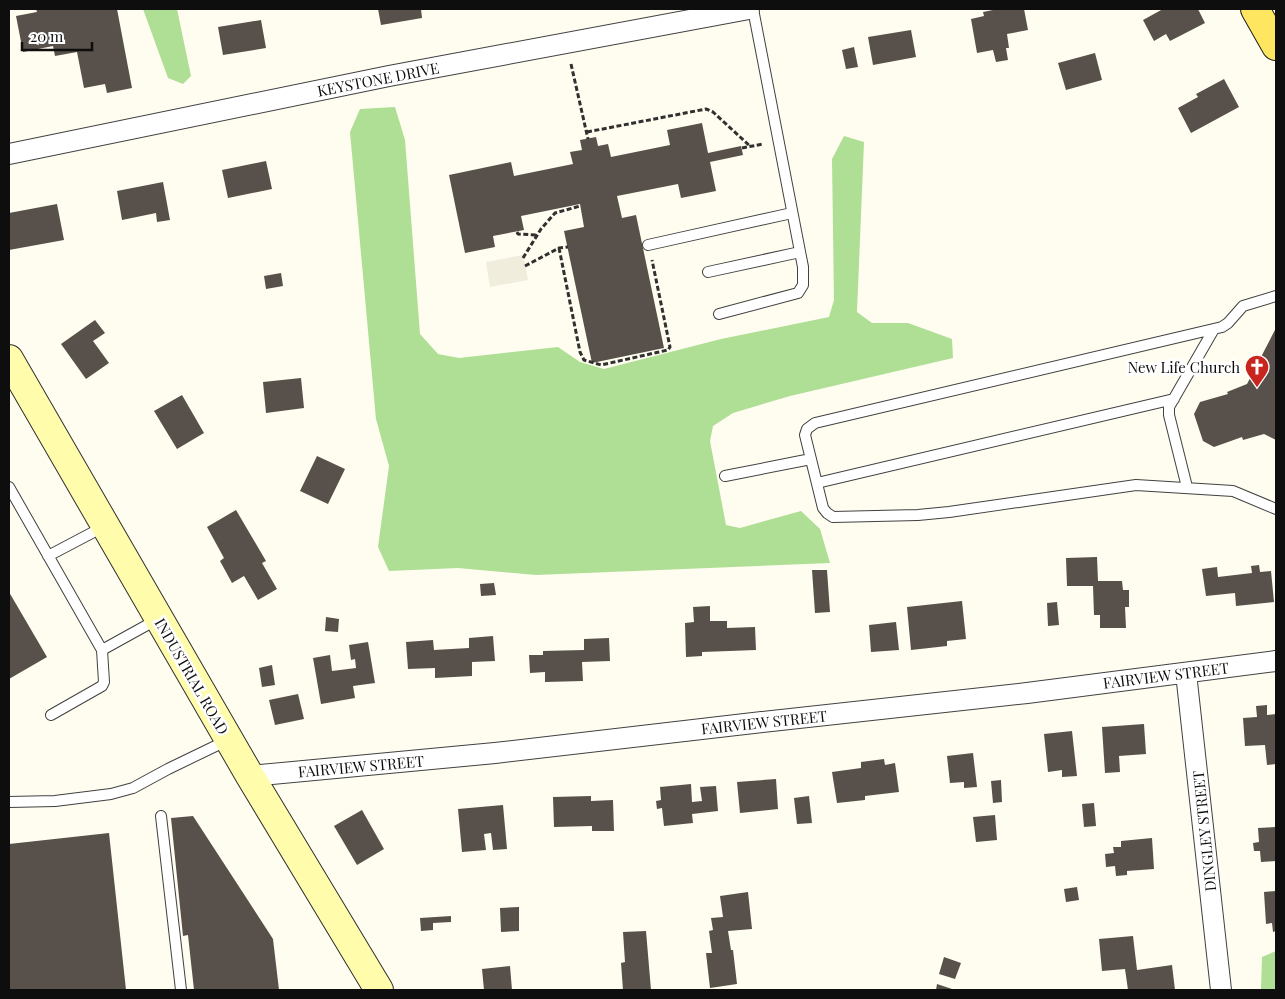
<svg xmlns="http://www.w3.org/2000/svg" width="1285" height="999" viewBox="0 0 1285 999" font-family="'Playfair Display',serif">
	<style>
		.forest { fill: #afde95 }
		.plaza { fill: #f0eddd }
		.building { fill: #58504a }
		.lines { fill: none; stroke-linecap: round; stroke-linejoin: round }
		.lane-casing { stroke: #414141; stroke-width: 12 }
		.street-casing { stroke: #414141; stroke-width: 22 }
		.secondary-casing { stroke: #303030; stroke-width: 30 }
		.primary-casing { stroke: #1f1f1f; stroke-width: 30 }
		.path { stroke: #303030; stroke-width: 3; stroke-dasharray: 5 2.5; stroke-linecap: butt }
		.lane { stroke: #fff; stroke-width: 10 }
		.street { stroke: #fff; stroke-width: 20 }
		.secondary { stroke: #fffdab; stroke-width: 28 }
		.primary { stroke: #ffe660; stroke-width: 28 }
		.labels { text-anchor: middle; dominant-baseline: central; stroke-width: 5; stroke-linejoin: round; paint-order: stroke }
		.street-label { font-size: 15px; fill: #0e0e0e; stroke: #fff }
		.poi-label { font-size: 15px; fill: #0e0e0e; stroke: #fff; text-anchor: end }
	</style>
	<rect width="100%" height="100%" fill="#fffdf0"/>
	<!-- forest -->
	<path class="forest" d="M143,9H177L191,76L183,84L168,78Z
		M395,107L405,140L420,334L438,354L459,358L558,347L580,362L604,369L721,339L829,317L834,300L832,159L844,136L864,142L857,312L872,323H908L952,339L953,358L790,396L733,413L713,426L710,441L726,525L740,528L801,511L820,529L830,563L536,575L458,568L389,571L378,547L389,466L376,419L350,132L360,109Z
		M1276,951V990H1261L1262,957Z"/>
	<!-- plaza -->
	<path class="plaza" d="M523,255L528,280L490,287L486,262Z"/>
	<!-- building -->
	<path class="building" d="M36,9H117L132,88L107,93L105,84L84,88L77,52L55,56L53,46L23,52L16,16L37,12Z
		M378,9H421L422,18L381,25Z
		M998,9H1024L1028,30L1007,34L1009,48H1006L1008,60L996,62L993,50L977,53L971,19L984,16L983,12Z
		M1163,9H1198L1205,23L1170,41L1166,34L1154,41L1143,20Z
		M261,20L266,48L223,55L218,27Z
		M911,30L916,57L873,65L868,37Z
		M854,47L858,67L846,69L842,50Z
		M1095,53L1102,80L1066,90L1058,63Z
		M1224,79L1239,107L1191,133L1178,108L1198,97L1196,94Z
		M702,123L708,153L741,146L743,155L710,162L716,191L681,198L678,184L617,196L622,218L636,215L664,348L592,363L564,231L584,227L580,204L521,216L524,230L493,236L495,247L465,253L449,175L511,162L514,176L573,164L570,152L582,150L580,140L596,137L598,146L608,144L611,157L670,145L667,130Z
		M266,161L272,189L228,198L222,170Z
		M163,182L170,220L157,222L156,213L122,220L117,191Z
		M57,204L64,240L9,250V213Z
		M281,273L283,286L266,289L264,276Z
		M95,320L105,333L93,341L109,363L86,379L61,344Z
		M1276,328V440L1264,434L1243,440L1242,437L1214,447L1203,441L1194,414L1200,402L1228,394L1227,392L1247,384Z
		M301,378L304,408L266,413L263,382Z
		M182,395L204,433L177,449L154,411Z
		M317,456L345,469L328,504L300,491Z
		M236,510L266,561L262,563L277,589L258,600L244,576L232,583L220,561L224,558L207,527Z
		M1097,557L1098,581H1122L1123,590H1129V607H1125L1126,628H1100V615H1094L1093,586H1067L1066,558Z
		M1259,565L1260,572L1271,571L1274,602L1236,606L1235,593L1206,596L1202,569L1217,567L1218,577L1252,573L1251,566Z
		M812,570H827L830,612L815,613Z
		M494,583L496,595L481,596L480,584Z
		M9,592L47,657L9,679Z
		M962,601L966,639L947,641V646L911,650L907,607Z
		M1057,602L1059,625L1048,626L1047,603Z
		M710,606V621H727V628L755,627L756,650L702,652V656L686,657L685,623L694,622L693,607Z
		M326,617L339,619L338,632L325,631Z
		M896,622L899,650L871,652L869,625Z
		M493,636L495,661L472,662V676L435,678V668L408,669L406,642L433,640L434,650L469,648V638Z
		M609,638L610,661L582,662L583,681L545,682V672L530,673L529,655H543V651L584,650V639Z
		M368,642L375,683L353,686L355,698L321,704L313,658L330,655L332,671L356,668L355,659L351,660L349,645Z
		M272,665L275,685L262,687L259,668Z
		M298,694L304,719L275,725L269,700Z
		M1267,705V715L1276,714V764L1267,765L1265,745L1245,746L1243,718L1257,717L1256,706Z
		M1144,724L1146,754L1119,756L1120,772L1105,773L1102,727Z
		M1072,731L1077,776L1062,777V770L1048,772L1044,734Z
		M973,753L977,787L964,788V782L950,783L947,756Z
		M884,759L885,765L895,763L899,792L865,796V800L837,803L832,772L861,768V762Z
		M776,779L778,809L740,813L737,782Z
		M1001,780L1002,802L993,803L991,781Z
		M691,784L692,802L702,801L700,787L716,786L718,811L692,814L693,823L664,826L662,808L657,809L656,801L661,800L660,787Z
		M591,796V801L613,800L614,831H592V826L554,827L553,797Z
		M809,796L812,823L797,824L794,798Z
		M1094,803L1096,826L1084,827L1082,804Z
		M503,805L507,849L493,850L491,833L484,834L486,850L462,852L458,809Z
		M362,810L384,849L357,865L334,826Z
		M995,815L997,840L976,842L973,817Z
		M193,816L273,939L279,990H194L188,935L183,936L171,818Z
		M1276,827V861L1261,862L1260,851H1254L1253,843L1259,842L1258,828Z
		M109,833L126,990H9V844Z
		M1152,838L1154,869L1127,871V875L1116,876L1115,866L1106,867L1105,854L1114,853L1113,847H1121V841Z
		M1077,887L1079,900L1066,902L1064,889Z
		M1276,891V931L1273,932L1272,923L1266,924L1264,892Z
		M748,892L752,929L728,931L731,950H733L737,984L710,988L706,953H712L709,931L713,930L711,918L723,917L720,896Z
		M519,907V931L501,932L500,908Z
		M451,916V922L433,923V930L421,931L420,918Z
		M646,931L651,990H623L621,963L625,962L623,932Z
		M1133,936L1137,970L1172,965L1175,990H1128L1125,969L1102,971L1099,939Z
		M944,957L961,963L955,979L939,974Z
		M510,966L512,990H484L482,969Z
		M937,984L955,990H936Z"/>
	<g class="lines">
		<defs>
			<path id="lane" d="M648,245L792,213
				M708,272L800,252
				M1276,296L1243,306L1228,323L1222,327L815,423L807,429L805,435L823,508L827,513L833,517L918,515L949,512L1136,485L1233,491L1276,509
				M719,314L798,293L803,285V267L753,9
				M725,476L811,459
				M817,483L1174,399
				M9,487L102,650L158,619
				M1187,487L1169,415V407L1214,329
				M48,556L105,526
				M51,715L102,686L104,682L102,650
				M9,802L55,801L111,794L133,788L168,769L228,740
				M161,816L181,990"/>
			<path id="street" d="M9,154L389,76L749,9
				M1186,673L1221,990
				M250,776L495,753L762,722L1027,693L1276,661"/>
			<path id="secondary" d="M9,359L250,776L379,990"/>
			<path id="primary" d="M1255,9L1276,46"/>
		</defs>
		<!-- lane casing -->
		<use href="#lane" class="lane-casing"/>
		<!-- street casing -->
		<use href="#street" class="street-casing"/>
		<!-- secondary casing -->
		<use href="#secondary" class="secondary-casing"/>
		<!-- primary casing -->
		<use href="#primary" class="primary-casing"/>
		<!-- path -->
		<path class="path" d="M571,64L588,139
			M587,132L706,109L713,112L751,147
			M742,148L763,144
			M517,232L518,234L537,235
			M559,248L580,352L584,360L601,365L668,350L670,347L652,260
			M523,258L541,229L555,213L580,206
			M525,266L559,248L568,247"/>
		<!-- lane -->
		<use href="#lane" class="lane"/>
		<!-- street -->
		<use href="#street" class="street"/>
		<!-- secondary -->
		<use href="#secondary" class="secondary"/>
		<!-- primary -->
		<use href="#primary" class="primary"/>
	</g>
	<!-- icons -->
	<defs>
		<symbol id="church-pin" viewBox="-11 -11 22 30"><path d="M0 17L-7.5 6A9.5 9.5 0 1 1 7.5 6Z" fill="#c7251e" stroke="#fff"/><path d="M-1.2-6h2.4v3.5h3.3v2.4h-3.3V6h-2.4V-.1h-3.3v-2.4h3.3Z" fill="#fff"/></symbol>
	</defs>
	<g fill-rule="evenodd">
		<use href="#church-pin" x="1243" y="353" width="28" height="38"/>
	</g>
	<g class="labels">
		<!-- street labels -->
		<g class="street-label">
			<text transform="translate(378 79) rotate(-11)">KEYSTONE DRIVE</text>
			<text transform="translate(1166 675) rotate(-7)">FAIRVIEW STREET</text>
			<text transform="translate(192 676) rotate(60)">INDUSTRIAL ROAD</text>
			<text transform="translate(764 722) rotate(-6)">FAIRVIEW STREET</text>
			<text transform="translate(361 766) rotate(-5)">FAIRVIEW STREET</text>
			<text transform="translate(1204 831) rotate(-96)">DINGLEY STREET</text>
		</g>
		<!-- poi labels -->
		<g class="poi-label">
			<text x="1240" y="367">New Life Church</text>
		</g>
	</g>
	<!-- border -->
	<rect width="1285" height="999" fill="none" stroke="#0e0e0e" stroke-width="20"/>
	<!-- scale -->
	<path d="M22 42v8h70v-8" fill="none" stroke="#0e0e0e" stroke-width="2.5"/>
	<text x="30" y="42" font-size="15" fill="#0e0e0e" stroke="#ffffff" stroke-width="4" paint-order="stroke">20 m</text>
</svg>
